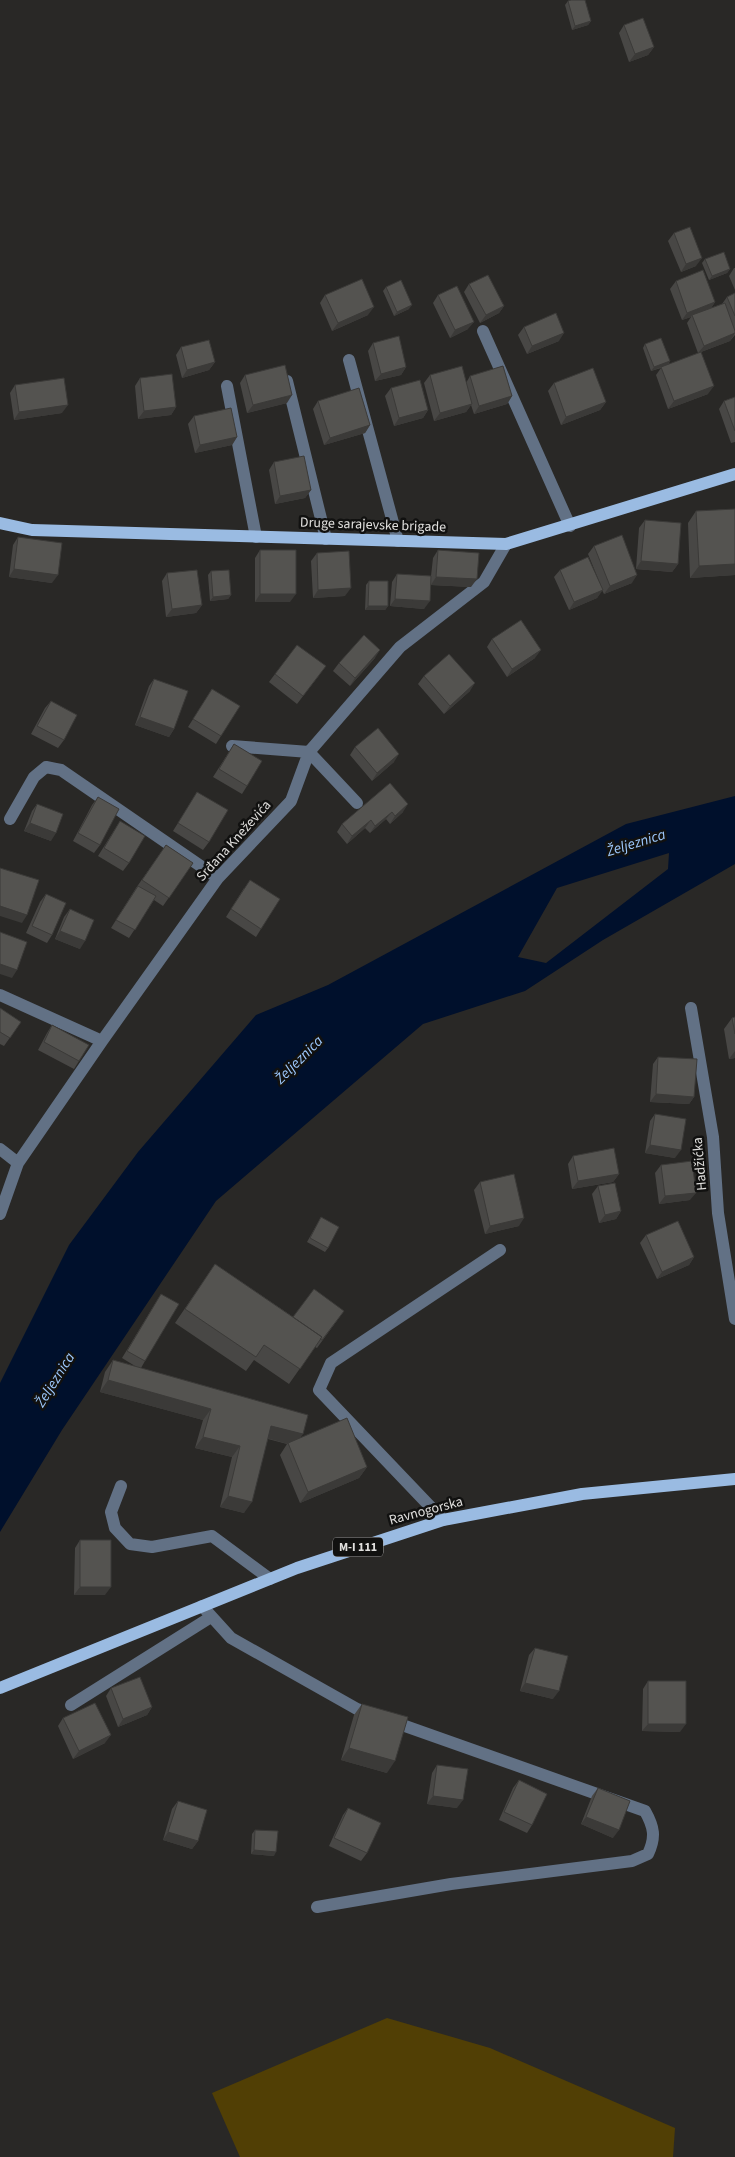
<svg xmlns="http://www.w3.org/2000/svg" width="735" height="2157" viewBox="0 0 735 2157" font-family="'Source Sans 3',sans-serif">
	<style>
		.green { fill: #513f05 }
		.water { fill: #00102c; fill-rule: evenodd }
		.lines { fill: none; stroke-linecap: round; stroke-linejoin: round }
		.minor { stroke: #627185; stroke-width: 12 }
		.major { stroke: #9abbe2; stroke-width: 12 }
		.wall { fill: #484745 }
		.shaded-wall { fill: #3b3a38 }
		.building { fill: #545350; stroke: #3b3a38 }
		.labels { text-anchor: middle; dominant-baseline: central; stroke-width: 5; stroke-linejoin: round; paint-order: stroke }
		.shield { fill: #111110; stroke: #a2a1a0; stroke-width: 1 }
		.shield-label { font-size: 12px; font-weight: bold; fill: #e0dfdd }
		.street-label { font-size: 14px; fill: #e0dfdd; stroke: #111110 }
		.water-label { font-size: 15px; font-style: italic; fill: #9dc8fc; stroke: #111110 }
	</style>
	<rect width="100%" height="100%" fill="#292826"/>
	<!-- green -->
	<path class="green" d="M387,2018L490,2048L675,2128L673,2157H240L212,2093Z"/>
	<!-- water -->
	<path class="water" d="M735,796V864L603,940L525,991L423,1024L216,1201L62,1430L0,1532V1383L69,1245L138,1152L256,1015L328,985L626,824ZM669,853L668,869L546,963L518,957L557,888Z"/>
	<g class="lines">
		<!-- minor -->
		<path class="minor" d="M483,331L570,526
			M349,360L398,541
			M287,381L326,539
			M227,386L256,537
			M232,746L309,752L357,803
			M10,819L34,777L46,767L61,770L218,878
			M0,995L102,1041
			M691,1008L713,1137L718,1213L735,1319
			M0,1149L18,1163
			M0,1214L18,1163L102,1041L218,878L291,801L309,752L400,647L484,582L506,544
			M121,1486L111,1512L115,1528L130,1544L152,1547L212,1536L270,1579
			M443,1520L319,1390L331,1363L500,1250
			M202,1606L231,1638L357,1709L645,1811C654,1827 656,1837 648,1854L632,1861L451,1884L317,1907
			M71,1705L211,1617"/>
		<!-- major -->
		<path class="major" d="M0,523L32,530L506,544L735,474
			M0,1688L297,1568L443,1520L582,1494L735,1479"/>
	</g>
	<!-- wall -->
	<path class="wall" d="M568,1L591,21L588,25L572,30L565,5Z
		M624,25L654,47L648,55L629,62L619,33Z
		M674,233L696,266L681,272L668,241Z
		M705,259L730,269L727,273L709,280L702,263Z
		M734,268H735V290L729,276Z
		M676,281L715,302L711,308L722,304L727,297L735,293V336V335L730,341L701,352L708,394L668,409L656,375L661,368L651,371L643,348L645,344L670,361L668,365L698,353L687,323L691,317L682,320L670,289Z
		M469,284L504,306L499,313L480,323L464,292Z
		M386,287L409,309L394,316L383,291Z
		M325,295L368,315L332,331L320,303Z
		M438,295L468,329L450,338L433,303Z
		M524,327L559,341L527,354L518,335Z
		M373,343L406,367L401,375L375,381L368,351Z
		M181,347L215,362L209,370L182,378L176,355Z
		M245,375L287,403L247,413L240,383Z
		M430,375L466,383L470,376L512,396L507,404L474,414L471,405L466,412L434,421L424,383Z
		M140,378L176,407L171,415L138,419L135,386Z
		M554,383L606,402L600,410L561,425L548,391Z
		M15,385L62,413L14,420L10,393Z
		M391,388L428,410L423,418L394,426L385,396Z
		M735,397V442L731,443L719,409L724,401Z
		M318,401L370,425L365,433L324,445L313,409Z
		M194,416L237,437L232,445L195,453L188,424Z
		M274,462L311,490L305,498L275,504L269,470Z
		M735,509V575L690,578L688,523L696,511Z
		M645,520L678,564L672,572L636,569L639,528Z
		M18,537L52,583L9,577L13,545Z
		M594,546L632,583L604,594L602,590L597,598L569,610L554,577L560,570L601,586L588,554Z
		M260,550L290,602H255V558Z
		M438,550L471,587L431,585L424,609L390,606L392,582L397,574L431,576L433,558Z
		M317,553L345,596L313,598L311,561Z
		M211,571L231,595L228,599L210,601L208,575Z
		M167,573L202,605L196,613L166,617L162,581Z
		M369,581L388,606L385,610H365L366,585Z
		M492,639L535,658L507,677L487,647Z
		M375,658L350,686L333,671L339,663Z
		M275,674H320L297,704L269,682Z
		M424,676L470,691L444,714L418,684Z
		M154,679L174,729L169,737L135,725L149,686Z
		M212,689L221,736L216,744L188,727Z
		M51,701L64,740L58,748L31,734L45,708Z
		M234,744L247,786L242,794L213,777Z
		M355,747L394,762L372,781L350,755Z
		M390,783L403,812L390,824L386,819L370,833L365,828L347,844L337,832L342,824Z
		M197,792L209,842L203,850L173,831Z
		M98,797L100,845L94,853L73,841L92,805Z
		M37,804L51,841L24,831L32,811Z
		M120,821L129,863L123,871L98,856Z
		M166,845L193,863L163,906L154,900L129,938L111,928L136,888Z
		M244,888L261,929L256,937L226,917Z
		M46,894L52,935L47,943L26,933L40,902Z
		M70,909L80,949L55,939L64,917Z
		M0,1008L21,1022L4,1046L0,1044Z
		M735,1017V1058L729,1059L724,1029L732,1018Z
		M52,1025L79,1061L74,1069L38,1050L47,1033Z
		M658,1057L694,1097L689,1104L650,1102L653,1064Z
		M655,1114L675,1158L645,1153L650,1121Z
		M573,1156L619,1174L613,1182L572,1189L568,1164Z
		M661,1165L690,1200L659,1204L655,1173Z
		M480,1182L519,1226L485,1234L474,1190Z
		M598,1186L621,1211L616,1219L599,1223L592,1194Z
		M321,1217L328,1248L325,1252L307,1242Z
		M646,1235L694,1257L689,1265L657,1279L640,1243Z
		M215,1264L293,1317L344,1311L317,1348L315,1347L289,1384L254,1360L246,1371L175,1323Z
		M161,1294L145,1361L141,1368L367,1467L359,1478L300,1503L280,1455L287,1444L268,1439L244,1513L220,1507L232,1457L195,1448L203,1420L100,1392L105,1372L113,1360L135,1366L122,1358L156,1302Z
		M80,1540L105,1595H74L75,1548Z
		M535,1648L553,1699L520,1691L529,1655Z
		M648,1681L680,1732L642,1731L643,1689Z
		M111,1688L152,1707L147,1715L118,1727L106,1696Z
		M362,1704L387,1773L341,1760L354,1715Z
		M63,1718L105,1743L73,1759L58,1726Z
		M437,1765L457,1808L427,1804L432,1773Z
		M519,1780L532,1825L527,1833L499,1820L513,1788Z
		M598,1788L613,1838L581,1824L592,1796Z
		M178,1801L198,1841L192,1849L163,1840L172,1809Z
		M348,1808L367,1853L361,1861L329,1846L343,1815Z
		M255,1830L274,1856L251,1854L252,1834Z"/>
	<!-- shaded-wall -->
	<path class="shaded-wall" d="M591,21L588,25L572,30L575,26Z
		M654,47L648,55L629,62L635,54Z
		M702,258L696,266L681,272L686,264Z
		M730,269L727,273L709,280L712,276Z
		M715,302L710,310L692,315L691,317L682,320L687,313Z
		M412,305L409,309L394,316L397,312Z
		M504,306L499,313L480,323L486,315Z
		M374,307L368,315L332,331L338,323Z
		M474,322L468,329L450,338L455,330Z
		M564,333L559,341L527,354L532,346Z
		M735,333L730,341L698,353L704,346Z
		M670,361L667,365L651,371L654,367Z
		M215,362L209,370L182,378L187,370Z
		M406,367L401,375L375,381L381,374Z
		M714,386L708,394L668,409L674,401Z
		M292,395L287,403L247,413L253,405Z
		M512,396L507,404L474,414L479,406Z
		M606,402L600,410L561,425L566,417Z
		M472,404L466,412L434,421L440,413Z
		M68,405L62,413L14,420L19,412Z
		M176,407L171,415L138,419L144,411Z
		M428,410L423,418L394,426L399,418Z
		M370,425L365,433L324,445L330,438Z
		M237,437L232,445L195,453L200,445Z
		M311,490L305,498L275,504L280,496Z
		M641,561L678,564L672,572L636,569Z
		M735,564V575L690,578L699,566Z
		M14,569L58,575L52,583L9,577Z
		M637,575L632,583L604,594L610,586Z
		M436,577L477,579L471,587L431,585Z
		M351,588L345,596L313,598L318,590Z
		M603,590L597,598L569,610L574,602Z
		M260,594H296L290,602H255Z
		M231,595L228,599L210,601L213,597Z
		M395,599L430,601L424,609L390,606Z
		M202,605L196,613L166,617L172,609Z
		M368,606H388L385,610H365Z
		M380,650L375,658L350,686L355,678Z
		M541,650L535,658L507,677L512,669Z
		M475,683L470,691L444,714L450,706Z
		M140,717L174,729L169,737L135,725Z
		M399,754L394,762L372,781L377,773Z
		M408,804L403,812L390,824L395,816Z
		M392,812L386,819L370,833L375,826Z
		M371,820L365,828L347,844L352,836Z
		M30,823L56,833L51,841L24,831Z
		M0,906L27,915L22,923L0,916Z
		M60,931L85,941L80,949L55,939Z
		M0,964L17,970L12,978L0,974Z
		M735,1051V1058L729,1059Z
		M656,1094L694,1097L689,1104L650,1102Z
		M650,1145L681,1150L675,1158L645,1153Z
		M619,1174L613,1182L572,1189L578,1181Z
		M696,1193L690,1200L659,1204L665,1196Z
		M621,1211L616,1219L599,1223L605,1215Z
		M524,1218L519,1226L485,1234L490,1226Z
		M694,1257L689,1265L657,1279L662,1272Z
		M108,1380L211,1409L203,1420L100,1392Z
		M271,1426L303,1434L295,1446L263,1437Z
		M203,1437L240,1446L232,1457L195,1448Z
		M367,1467L359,1478L300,1503L308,1492Z
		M228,1496L252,1502L244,1513L220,1507Z
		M80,1587H111L105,1595H74Z
		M525,1683L559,1691L553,1699L520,1691Z
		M152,1707L147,1715L118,1727L123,1719Z
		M648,1724H686L680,1732L642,1731Z
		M111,1735L105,1743L73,1759L79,1751Z
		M349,1748L395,1761L387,1773L341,1760Z
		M433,1796L463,1800L457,1808L427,1804Z
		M586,1817L619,1830L613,1838L581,1824Z
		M168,1832L198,1841L192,1849L163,1840Z
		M254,1850L276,1852L274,1856L251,1854Z"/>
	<!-- building -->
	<path class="building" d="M571,0H585L591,21L575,26L568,1Z
		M643,18L654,47L635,54L624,25Z
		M690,227L702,258L686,264L674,233Z
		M724,252L730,269L712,276L705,259Z
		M703,270L715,302L687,313L676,281Z
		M488,275L504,306L486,315L469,284Z
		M362,279L374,307L338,323L325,295Z
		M401,280L412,305L397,312L386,287Z
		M457,286L474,322L455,330L438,295Z
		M735,293V316L727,297Z
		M725,303L735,331V333L704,346L692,315Z
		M556,313L564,333L532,346L524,327Z
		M399,336L406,367L381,374L373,343Z
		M661,338L670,361L654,367L645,344Z
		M209,340L215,362L187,370L181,347Z
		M701,352L714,386L674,401L661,367Z
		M285,365L292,395L253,405L245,375Z
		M462,366L472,404L440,413L430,375Z
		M503,366L512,396L479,406L470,376Z
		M593,368L606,402L566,417L554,383Z
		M172,374L176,407L144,411L140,378Z
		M64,378L68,405L19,412L15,385Z
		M420,380L428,410L399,418L391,388Z
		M359,388L370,425L330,438L318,401Z
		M735,397V431L724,401Z
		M231,408L237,437L200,445L194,416Z
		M304,456L311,490L280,496L274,462Z
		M735,509V564L699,566L696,511Z
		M645,520L681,523L678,564L641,561Z
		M622,535L637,575L610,586L594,546Z
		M18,537L62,543L58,575L14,569Z
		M260,550H296V594H260Z
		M438,550L479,553L477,579L436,577Z
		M349,551L351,588L318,590L317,553Z
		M588,557L603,590L574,602L560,570Z
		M197,570L202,605L172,609L167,573Z
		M229,570L231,595L213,597L211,571Z
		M397,574L431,576L430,601L395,599Z
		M369,581H388V606H368Z
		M521,620L541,650L512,669L492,639Z
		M364,635L380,650L355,678L339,663Z
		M297,645L326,666L303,696L275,674Z
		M449,654L475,683L450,706L424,676Z
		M154,679L188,691L174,729L140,717Z
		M212,689L240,706L221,736L193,719Z
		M51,701L77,715L64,740L37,726Z
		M378,728L399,754L377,773L355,747Z
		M234,744L262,761L247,786L219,769Z
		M390,783L408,804L395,816L392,812L375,826L371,820L352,836L342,824Z
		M197,792L228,810L209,842L178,823Z
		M98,797L119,809L100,845L78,833Z
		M37,804L63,814L56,833L30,823Z
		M120,821L145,836L129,863L104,848Z
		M166,845L193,863L169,898L142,880Z
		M0,868L39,880L27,915L0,906Z
		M250,880L280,899L261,929L231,909Z
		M138,886L156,896L135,930L116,920Z
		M46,894L66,903L52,935L32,926Z
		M70,909L94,920L85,941L60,931Z
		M0,932L27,942L17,970L0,964Z
		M0,1008L21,1022L10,1038L0,1032Z
		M735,1017V1034L732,1018Z
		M52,1025L89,1045L79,1061L44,1042Z
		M658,1057L697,1059L694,1097L656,1094Z
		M655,1114L686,1119L681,1150L650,1145Z
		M614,1148L619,1174L578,1181L573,1156Z
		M692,1161L696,1193L665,1196L661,1165Z
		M514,1174L524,1218L490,1226L480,1182Z
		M615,1183L621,1211L605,1215L598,1186Z
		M321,1217L339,1227L328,1248L310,1238Z
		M678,1221L694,1257L662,1272L646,1235Z
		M215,1264L322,1337L300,1369L264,1345L256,1357L185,1309Z
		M314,1289L344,1311L322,1340L320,1339L322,1337L293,1317Z
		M161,1294L179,1304L145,1361L127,1351Z
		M113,1360L308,1415L303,1434L271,1426L252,1502L228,1496L240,1446L203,1437L211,1409L108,1380Z
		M347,1418L367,1467L308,1492L288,1443Z
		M80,1540H111V1587H80Z
		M535,1648L568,1656L559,1691L525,1683Z
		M140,1677L152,1707L123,1719L111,1688Z
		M648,1681H686V1724H648Z
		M95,1703L111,1735L79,1751L63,1718Z
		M362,1704L408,1717L395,1761L349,1748Z
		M437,1765L468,1769L463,1800L433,1796Z
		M519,1780L547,1794L532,1825L504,1812Z
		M598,1788L630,1801L619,1830L586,1817Z
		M178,1801L207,1810L198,1841L168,1832Z
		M348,1808L381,1823L367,1853L334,1838Z
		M255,1830L278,1831L276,1852L254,1850Z"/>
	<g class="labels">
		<!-- shield labels -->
		<rect class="shield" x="333" y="1537.5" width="50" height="19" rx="4"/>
		<g class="shield-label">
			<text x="358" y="1547">M-I 111</text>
		</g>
		<!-- street labels -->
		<g class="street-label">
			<text transform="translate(373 525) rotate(2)">Druge sarajevske brigade</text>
			<text transform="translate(234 841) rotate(-48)">Srđana Kneževića</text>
			<text transform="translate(700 1164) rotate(-95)">Hadžićka</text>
			<text transform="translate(426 1511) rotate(-15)">Ravnogorska</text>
		</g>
		<!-- water labels -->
		<g class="water-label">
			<text transform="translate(636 843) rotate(-17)">Željeznica</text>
			<text transform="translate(299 1060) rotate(-45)">Željeznica</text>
			<text transform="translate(55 1380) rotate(-58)">Željeznica</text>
		</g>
	</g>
</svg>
